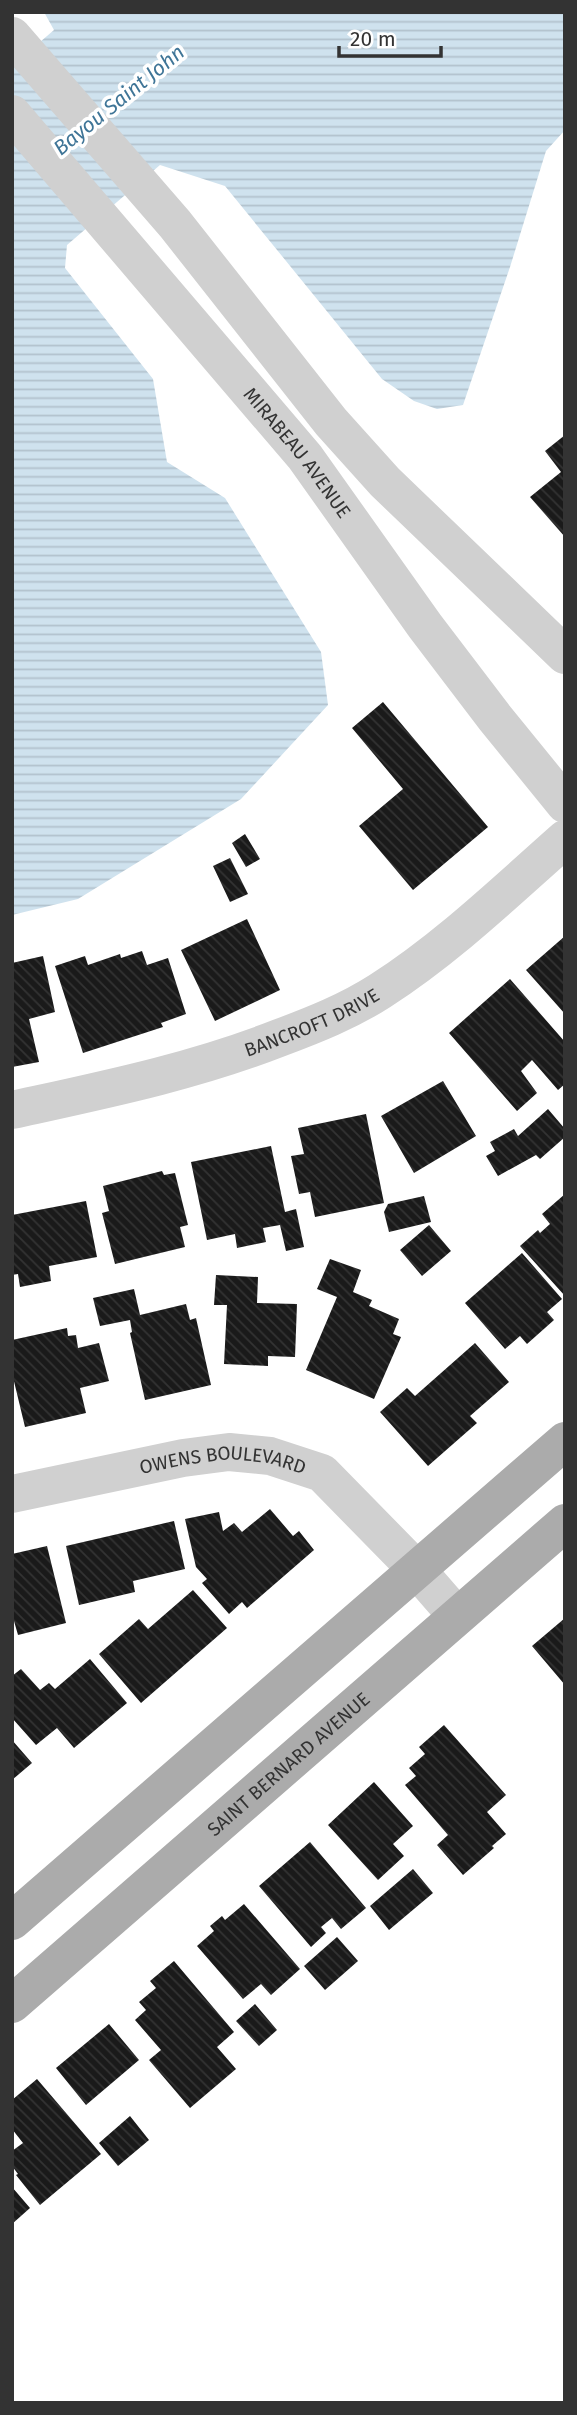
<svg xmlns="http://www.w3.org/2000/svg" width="577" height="2415" viewBox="0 0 577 2415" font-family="'Fira Sans',sans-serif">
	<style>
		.water { fill: url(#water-rules) }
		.building { fill: url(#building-back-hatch) }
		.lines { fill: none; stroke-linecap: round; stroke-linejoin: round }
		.minor { stroke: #d0d0d0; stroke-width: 38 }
		.major { stroke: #ababab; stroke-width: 38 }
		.labels { text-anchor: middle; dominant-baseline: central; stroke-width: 7; stroke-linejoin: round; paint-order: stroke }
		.street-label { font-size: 19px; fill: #333; stroke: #fff }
		.water-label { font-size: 21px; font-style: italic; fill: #3f7597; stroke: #fff }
	</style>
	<defs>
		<pattern id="water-rules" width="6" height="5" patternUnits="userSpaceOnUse" patternTransform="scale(1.75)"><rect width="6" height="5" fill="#cfe2ee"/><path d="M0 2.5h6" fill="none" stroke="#b2c2cd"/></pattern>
		<pattern id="building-back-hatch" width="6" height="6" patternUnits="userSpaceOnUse" patternTransform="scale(1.75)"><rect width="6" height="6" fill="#1a1a1a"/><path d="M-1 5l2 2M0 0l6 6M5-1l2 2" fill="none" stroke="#333"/></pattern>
	</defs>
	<rect width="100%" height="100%" fill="#fff"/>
	<!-- water -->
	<path class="water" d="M44,12H565V130L546,151L510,267L463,405L437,409L414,401L382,379L225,186L160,165L67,245L65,268L153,379L167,462L225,498L321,652L328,705L241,799L78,899L12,915V66L54,30Z"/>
	<!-- building -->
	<path class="building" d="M565,435V537L530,497L561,472L545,451Z
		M383,702L488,827L413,890L359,826L403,789L352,728Z
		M245,834L260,859L246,867L232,843Z
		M230,858L248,894L230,902L213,866Z
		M247,919L280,990L215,1021L181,950Z
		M565,936V1014L526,970Z
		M142,951L147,965L168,958L186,1014L161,1023L163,1027L83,1053L55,966L85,956L88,965L120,954L121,958Z
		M43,956L55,1012L29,1019L39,1062L12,1067V963Z
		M510,979L565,1042V1084L558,1090L532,1060L521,1071L537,1093L517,1111L449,1033Z
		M443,1081L476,1136L414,1173L381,1116Z
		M548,1109L565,1129V1137L540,1159L536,1155L498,1176L486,1156L495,1151L490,1142L514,1129L518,1136Z
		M366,1114L384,1203L315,1217L310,1192L299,1194L291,1156L304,1154L298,1128Z
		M271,1146L285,1212L296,1209L304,1247L286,1251L280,1225L263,1228L266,1242L237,1248L235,1234L207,1240L191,1162Z
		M162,1171L164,1175L175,1173L188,1225L180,1227L185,1247L115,1264L102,1213L109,1211L103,1186Z
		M565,1194V1296L520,1246L538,1230L540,1233L550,1224L542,1214Z
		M424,1196L431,1222L389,1232L384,1212L388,1204Z
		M86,1201L97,1257L49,1266L51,1281L20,1287L18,1274L12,1275V1215Z
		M429,1225L451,1251L422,1276L400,1250Z
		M522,1253L562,1299L547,1312L554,1320L527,1344L520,1336L505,1349L465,1303Z
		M330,1259L361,1270L353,1292L372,1300L369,1306L399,1319L393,1334L401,1337L374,1399L306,1370L337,1297L317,1289Z
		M216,1275L258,1277L257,1303L297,1304L295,1357L268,1356V1366L224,1364L227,1305H214Z
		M134,1289L140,1315L186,1304L190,1320L196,1318L211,1385L145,1400L130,1333L132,1332L130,1320L100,1326L93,1298Z
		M67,1328L68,1336L76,1335L78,1348L99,1343L109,1381L80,1388L86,1413L25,1427L12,1373V1340Z
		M475,1343L509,1382L470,1416L477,1423L428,1466L380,1412L407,1388L415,1396Z
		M270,1509L293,1536L299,1531L314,1550L247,1608L242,1602L229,1614L202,1583L207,1579L196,1567L185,1519L219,1512L223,1531L234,1523L242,1532Z
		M174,1521L185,1569L133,1581L135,1592L79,1605L66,1546Z
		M47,1546L66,1623L18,1635L14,1621L12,1622V1554Z
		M193,1590L227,1628L141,1703L99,1654L139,1619L148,1629Z
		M565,1618V1685L532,1646Z
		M90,1659L127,1703L74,1748L57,1728L36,1745L12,1718V1676L21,1669L40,1690L49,1683L55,1689Z
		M444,1725L506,1795L487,1812L506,1834L492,1846L494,1848L463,1875L437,1845L448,1835L405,1785L416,1776L409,1768L425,1754L419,1747Z
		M12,1740L32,1763L12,1780Z
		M374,1782L413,1826L393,1844L404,1856L378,1880L328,1825Z
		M310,1842L366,1908L341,1929L332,1918L321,1927L326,1933L311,1947L259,1886Z
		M413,1869L433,1893L389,1930L370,1906Z
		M244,1904L300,1969L271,1995L261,1984L243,1999L197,1946L214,1931L210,1926L222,1916L225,1920Z
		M337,1937L358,1961L325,1990L304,1966Z
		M174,1961L234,2032L217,2047L236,2069L190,2108L149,2060L161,2050L135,2020L146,2010L139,2002L156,1988L150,1981Z
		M255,2004L277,2030L259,2046L236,2021Z
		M109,2024L139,2060L86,2105L56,2068Z
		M37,2079L101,2154L40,2205L16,2175L18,2174L12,2166V2151L23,2143L12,2129V2100Z
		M130,2116L149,2140L118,2166L99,2143Z
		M12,2187L30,2208L12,2224Z"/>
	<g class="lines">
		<!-- minor -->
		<g class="minor">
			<path d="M12,36L175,224L331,422L385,482L565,655"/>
			<path id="s1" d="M12,114L305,457L425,626L495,718L565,804"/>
			<path id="s2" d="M12,1110C103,1090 192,1072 279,1038C314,1025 349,1011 380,991C447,948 505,892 565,839"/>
			<path id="s3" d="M12,1494L183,1458L229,1452L270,1456L322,1473L417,1570L457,1616"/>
		</g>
		<!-- major -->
		<g class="major">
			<path d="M12,1921L565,1441"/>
			<path id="s4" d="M12,2004L565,1523"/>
		</g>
	</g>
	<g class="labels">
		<!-- street labels -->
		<g class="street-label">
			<text stroke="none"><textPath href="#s1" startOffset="443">MIRABEAU AVENUE</textPath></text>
			<text stroke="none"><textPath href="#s2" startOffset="313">BANCROFT DRIVE</textPath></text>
			<text stroke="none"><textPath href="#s3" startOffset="215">OWENS BOULEVARD</textPath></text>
			<text stroke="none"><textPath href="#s4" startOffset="366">SAINT BERNARD AVENUE</textPath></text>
		</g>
		<!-- water labels -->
		<g class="water-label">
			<text transform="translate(119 100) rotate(-39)">Bayou Saint John</text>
		</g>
	</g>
	<!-- border -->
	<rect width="577" height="2415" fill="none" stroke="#333333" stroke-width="28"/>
	<!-- scale -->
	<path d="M339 46v10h102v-10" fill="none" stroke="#333333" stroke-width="3.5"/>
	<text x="350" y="46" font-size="21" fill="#333333" stroke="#ffffff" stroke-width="5" paint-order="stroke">20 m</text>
</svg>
